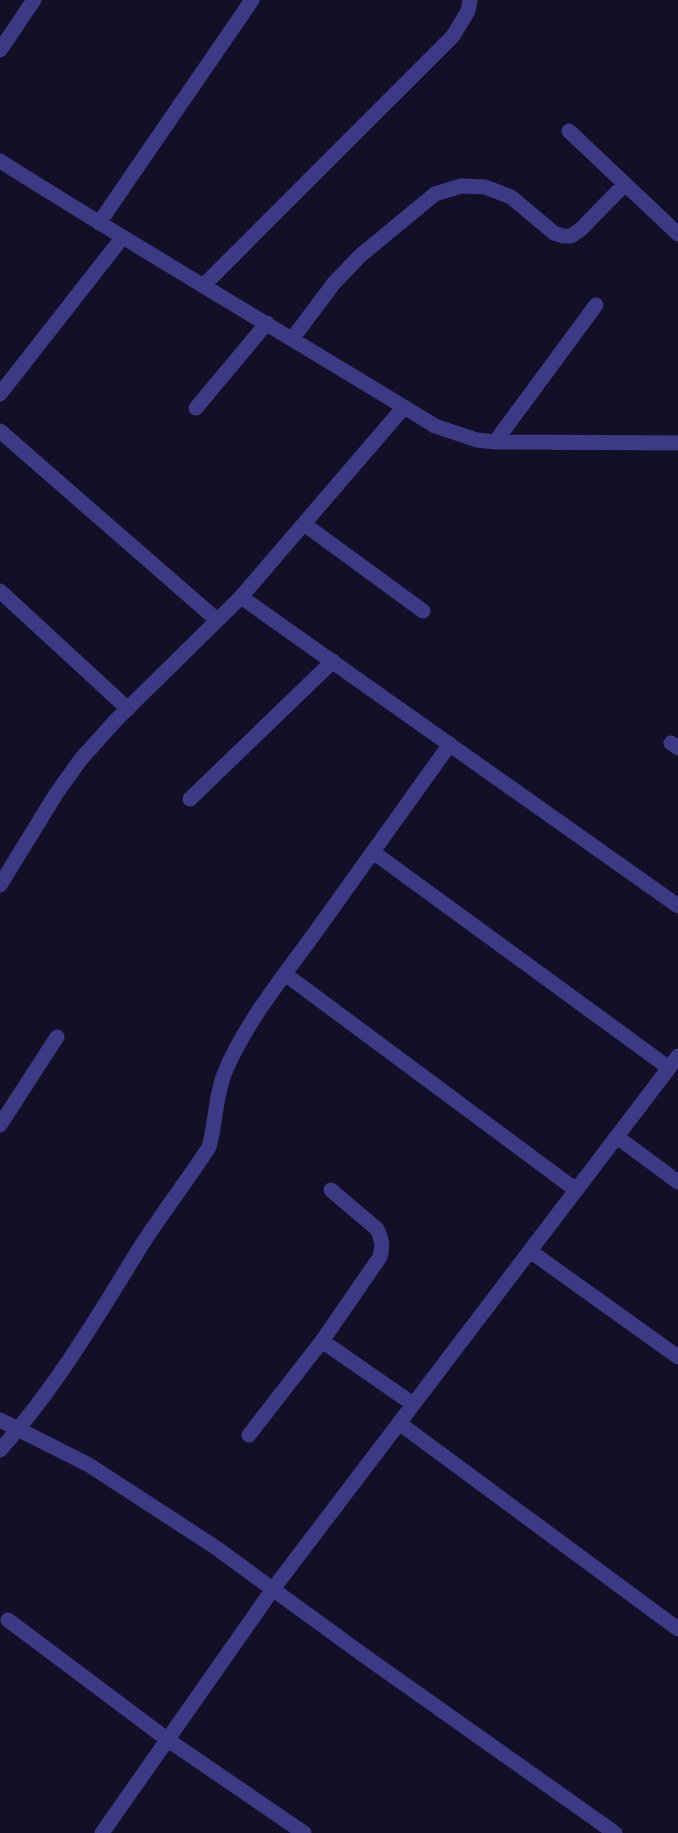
<svg xmlns="http://www.w3.org/2000/svg" width="678" height="1833" viewBox="0 0 678 1833" font-family="Ubuntu,sans-serif">
	<style>
		.lines { fill: none; stroke-linecap: round; stroke-linejoin: round }
		.street { stroke: #3d3a85; stroke-width: 15 }
	</style>
	<rect width="100%" height="100%" fill="#130f26"/>
	<g class="lines">
		<!-- street -->
		<path class="street" d="M0,50L34,0
			M569,131L678,234
			M0,161C144,252 290,337 435,426L477,440L495,442L678,443
			M99,223L252,0
			M204,285L453,36L468,11L470,0
			M292,339L334,283L361,255L435,194L461,186L485,187L511,197L554,233L563,236H571L580,230L625,184
			M0,394L122,238
			M196,408L267,323
			M0,431L217,620
			M495,442L596,305
			M304,524L423,611
			M0,591L128,709
			M241,597L678,906
			M671,743L678,748
			M190,799L333,661
			M373,852L669,1068
			M0,885L56,794L81,759L116,720L241,597L404,407
			M285,974L576,1190
			M0,1125L57,1037
			M617,1137L678,1182
			M331,1190L377,1229C382,1239 383,1246 380,1257L322,1341L413,1404
			M530,1251L678,1357
			M0,1420L89,1465L215,1547L366,1657L615,1833
			M399,1423L678,1629
			M249,1435L322,1341
			M0,1450C55,1389 98,1316 141,1246C163,1212 187,1181 209,1147C216,1123 215,1096 225,1072C245,1023 286,973 317,930C361,868 406,806 450,744
			M8,1620L168,1740L304,1833
			M102,1833L273,1589L678,1056"/>
	</g>
</svg>
